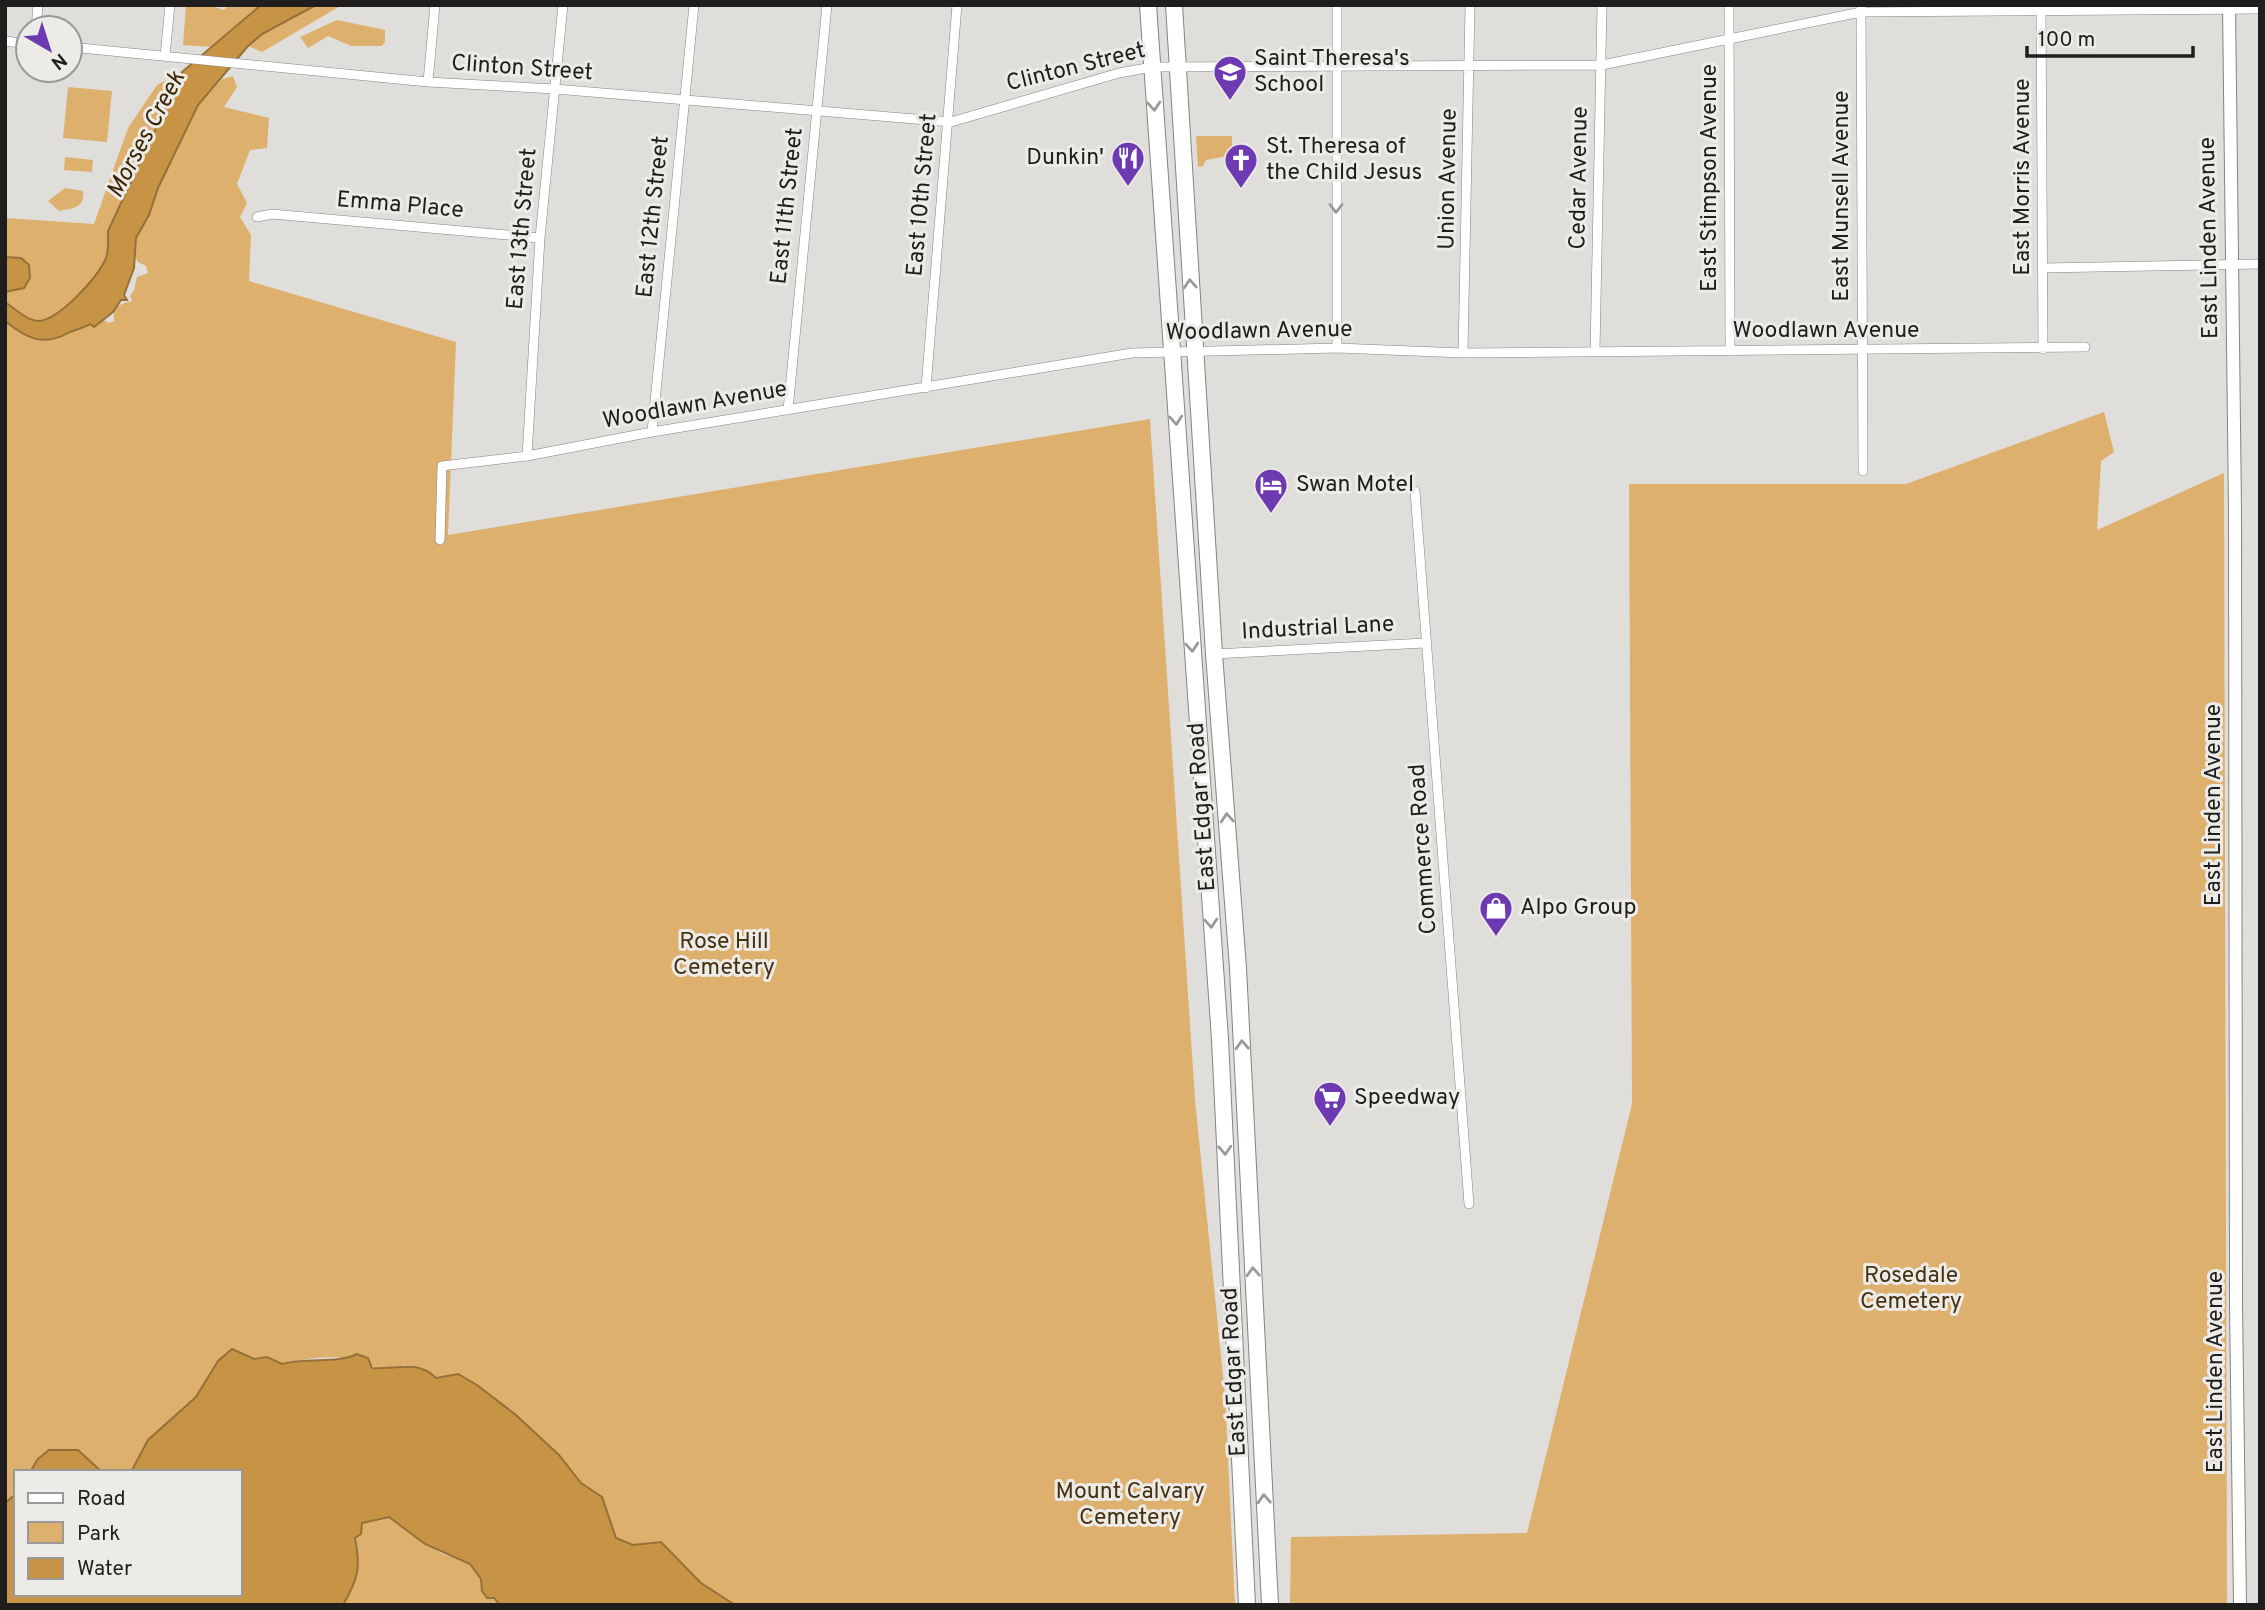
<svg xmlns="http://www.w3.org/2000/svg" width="2265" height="1610" viewBox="0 0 2265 1610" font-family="Overpass,sans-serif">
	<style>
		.green { fill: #deb06d }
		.water { fill: #c79445; stroke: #957139; stroke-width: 2 }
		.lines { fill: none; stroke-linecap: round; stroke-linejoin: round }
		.street-casing { stroke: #858380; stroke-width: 10 }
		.secondary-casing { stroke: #858380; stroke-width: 14 }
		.highway-casing { stroke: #858380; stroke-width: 18 }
		.street { stroke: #fff; stroke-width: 9 }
		.secondary { stroke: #fff; stroke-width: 12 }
		.highway { stroke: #fff; stroke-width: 16 }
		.oneway { stroke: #9a9a99 }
		.labels { text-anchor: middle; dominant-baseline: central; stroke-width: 6; stroke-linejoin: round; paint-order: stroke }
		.poi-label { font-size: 23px; fill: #1f1e1d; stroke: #edebe8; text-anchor: start }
		.street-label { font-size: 23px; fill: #1f1e1d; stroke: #edebe8 }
		.park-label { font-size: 23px; fill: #46310f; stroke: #edebe8 }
		.water-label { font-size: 24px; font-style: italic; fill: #3a2602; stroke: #edebe8 }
	</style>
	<rect width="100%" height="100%" fill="#e0dedb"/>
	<!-- green -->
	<path class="green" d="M186,5H209L224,10L229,5H261L212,47L183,45Z
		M316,5H342L262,52L248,46L262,34Z
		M337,20L385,30V42L382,46H351L328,36L308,48L300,37Z
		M182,72L108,231C108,240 109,249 106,258C98,277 60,320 39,321C27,321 14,308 5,302L6,292L23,288L21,258L6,257L5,218L94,224L128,128L157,85Z
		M233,76L237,87L224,107L269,118L267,148L250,150L237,184L247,203L240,217L251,235L249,281L456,342L448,535L1150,419L1195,1100L1225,1396L1235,1605H735L701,1583L661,1542L633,1545L616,1538L602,1497L581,1483L559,1455L516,1415L477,1385L458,1374L436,1378L405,1365C377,1373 374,1365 350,1359C332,1355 300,1359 282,1364L267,1357L217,1361L196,1397L148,1440L131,1472H102L78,1450L30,1469V1472H16V1494L5,1503V321L14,328L68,333L81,329L90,324L94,326L104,320L109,323L114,321C112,307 119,304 132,301L130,296L134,290L137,277L148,273L146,266L138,262L134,255L136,238L149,215L158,188L198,105L222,79Z
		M68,87L112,91L107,142L63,138Z
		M1196,136H1232V155L1206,160L1203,166L1198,167Z
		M65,157L93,160L92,172L64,170Z
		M65,188L83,191C85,208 73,208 59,211L48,201Z
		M2104,412L2114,452L2101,461L2097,530L2224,473L2227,1605H1290L1291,1537L1527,1533L1632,1104L1629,484H1906Z
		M389,1517L415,1537L441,1553L470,1564L481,1579L482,1591L500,1605H343C352,1589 358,1575 358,1556C358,1537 353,1543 362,1523Z"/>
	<!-- water -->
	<path class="water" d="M261,5H316L262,34L248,46L198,105L158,188L149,215L136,238L134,268L124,295L127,300H121L113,312L94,327L90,324C83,329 75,329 68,333C43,347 26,338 5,321V302C14,308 27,321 39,321C60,319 98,277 106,258C109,249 108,240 108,231L182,72Z
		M5,254L6,257L21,258L29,265L30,278L24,288L5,292Z
		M232,1349L254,1359L267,1357L282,1364C306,1357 338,1364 357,1354L368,1358L372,1368C395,1370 418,1359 436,1378L458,1374L477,1385L516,1415L559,1455L581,1483L602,1497L616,1538L633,1545L661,1542L701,1583L735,1605H500L494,1598H487L482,1591L481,1579L470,1564L425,1544L389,1517L362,1523L361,1534L355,1538C361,1568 358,1579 343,1605H5V1503L16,1494V1594H240V1472H131L148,1440L196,1397L218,1361Z
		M49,1450H78L102,1472H30L38,1459Z"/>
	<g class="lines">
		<defs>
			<path id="street" d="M1337,5V348
				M1729,5L1730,351
				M1861,5L1863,471
				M2041,5L2043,349
				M36,28L38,5
				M5,41L28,44
				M70,47L428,82L555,89L951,122L1119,73L1152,67L1602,65L1861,12L2260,9
				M165,56L170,5
				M428,82L435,5
				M257,217L272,214L540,238
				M2043,268L2260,264
				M1595,352L1602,5
				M1463,353L1470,5
				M926,388L957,5
				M788,410L827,5
				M652,432L694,5
				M527,456L540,238L563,5
				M1415,491L1469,1204
				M440,540L442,466L527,456L652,432L1132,353L1337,348L1463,353L2085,347
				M1214,654L1425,643"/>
			<path id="secondary" d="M2229,5L2235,509L2236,1305L2240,1605"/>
			<path id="highway" d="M1148,5L1220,1039L1247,1605
				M1174,5L1214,654L1238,968L1270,1605"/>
		</defs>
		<!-- street casing -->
		<use href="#street" class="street-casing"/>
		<!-- secondary casing -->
		<use href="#secondary" class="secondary-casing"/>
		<!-- highway casing -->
		<use href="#highway" class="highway-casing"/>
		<!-- street -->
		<use href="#street" class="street"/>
		<!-- secondary -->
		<use href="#secondary" class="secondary"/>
		<!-- highway -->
		<use href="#highway" class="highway"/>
	</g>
	<!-- one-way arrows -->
	<defs><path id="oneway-chevron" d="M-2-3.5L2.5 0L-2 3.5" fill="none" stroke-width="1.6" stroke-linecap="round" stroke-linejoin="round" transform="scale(1.75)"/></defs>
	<g class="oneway">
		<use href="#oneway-chevron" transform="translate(1154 106) rotate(86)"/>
		<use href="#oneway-chevron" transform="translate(1336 208) rotate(90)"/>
		<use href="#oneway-chevron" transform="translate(1190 284) rotate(-94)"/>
		<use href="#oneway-chevron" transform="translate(1176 420) rotate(86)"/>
		<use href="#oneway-chevron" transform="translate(1192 647) rotate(86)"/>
		<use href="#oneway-chevron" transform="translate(1227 818) rotate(-94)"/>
		<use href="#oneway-chevron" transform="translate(1211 923) rotate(86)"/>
		<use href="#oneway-chevron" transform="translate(1242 1045) rotate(-93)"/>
		<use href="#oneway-chevron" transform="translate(1225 1150) rotate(87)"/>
		<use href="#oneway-chevron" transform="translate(1253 1272) rotate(-93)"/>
		<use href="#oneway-chevron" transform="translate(1264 1499) rotate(-93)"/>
	</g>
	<!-- icons -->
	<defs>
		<symbol id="school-pin" viewBox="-11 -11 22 30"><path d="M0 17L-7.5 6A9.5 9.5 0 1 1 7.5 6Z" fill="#6d3ab2" stroke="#edebe8"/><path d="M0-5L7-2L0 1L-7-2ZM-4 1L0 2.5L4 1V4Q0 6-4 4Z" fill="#fff"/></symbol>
		<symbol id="restaurant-pin" viewBox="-11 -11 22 30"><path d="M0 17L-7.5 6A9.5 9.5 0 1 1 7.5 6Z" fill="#6d3ab2" stroke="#edebe8"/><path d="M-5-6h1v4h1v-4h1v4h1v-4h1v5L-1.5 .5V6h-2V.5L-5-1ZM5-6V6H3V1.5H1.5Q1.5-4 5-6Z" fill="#fff"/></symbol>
		<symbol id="church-pin" viewBox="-11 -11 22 30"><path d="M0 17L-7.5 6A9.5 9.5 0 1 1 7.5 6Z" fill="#6d3ab2" stroke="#edebe8"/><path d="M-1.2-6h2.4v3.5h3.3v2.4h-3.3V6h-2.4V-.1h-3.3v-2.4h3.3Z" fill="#fff"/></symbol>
		<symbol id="hotel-pin" viewBox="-11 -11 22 30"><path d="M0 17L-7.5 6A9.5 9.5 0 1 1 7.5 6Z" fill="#6d3ab2" stroke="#edebe8"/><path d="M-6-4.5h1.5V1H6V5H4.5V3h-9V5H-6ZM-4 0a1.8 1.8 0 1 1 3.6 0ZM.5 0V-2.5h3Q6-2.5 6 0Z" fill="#fff"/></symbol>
		<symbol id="shop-pin" viewBox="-11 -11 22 30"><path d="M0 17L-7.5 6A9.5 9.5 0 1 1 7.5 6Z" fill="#6d3ab2" stroke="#edebe8"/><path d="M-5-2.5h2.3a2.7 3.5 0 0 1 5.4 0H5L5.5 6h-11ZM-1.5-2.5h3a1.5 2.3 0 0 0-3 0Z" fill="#fff"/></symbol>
		<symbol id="supermarket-pin" viewBox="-11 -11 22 30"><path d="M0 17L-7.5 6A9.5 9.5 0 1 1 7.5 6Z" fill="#6d3ab2" stroke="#edebe8"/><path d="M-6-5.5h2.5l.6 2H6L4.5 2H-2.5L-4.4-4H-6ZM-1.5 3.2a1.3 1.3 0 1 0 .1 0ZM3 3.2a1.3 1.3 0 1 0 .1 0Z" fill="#fff"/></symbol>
	</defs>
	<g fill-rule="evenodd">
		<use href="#school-pin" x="1211" y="53" width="38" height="52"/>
		<use href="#restaurant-pin" x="1109" y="139" width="38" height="52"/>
		<use href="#church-pin" x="1222" y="141" width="38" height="52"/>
		<use href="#hotel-pin" x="1252" y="466" width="38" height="52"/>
		<use href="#shop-pin" x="1477" y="889" width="38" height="52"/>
		<use href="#supermarket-pin" x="1311" y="1079" width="38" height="52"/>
	</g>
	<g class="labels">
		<!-- poi labels -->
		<g class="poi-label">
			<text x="1254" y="59">Saint Theresa's<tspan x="1254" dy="26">School</tspan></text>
			<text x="1266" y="147">St. Theresa of<tspan x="1266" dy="26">the Child Jesus</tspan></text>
			<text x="1104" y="158" text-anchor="end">Dunkin'</text>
			<text x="1296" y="485">Swan Motel</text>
			<text x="1520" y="908">Alpo Group</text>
			<text x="1354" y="1098">Speedway</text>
		</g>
		<!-- street labels -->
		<g class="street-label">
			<text transform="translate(1076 68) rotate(-14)">Clinton Street</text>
			<text transform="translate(522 69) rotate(4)">Clinton Street</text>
			<text transform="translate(2023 177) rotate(-90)">East Morris Avenue</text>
			<text transform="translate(1580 178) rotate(-89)">Cedar Avenue</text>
			<text transform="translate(1710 178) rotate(-90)">East Stimpson Avenue</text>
			<text transform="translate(1449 179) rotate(-89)">Union Avenue</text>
			<text transform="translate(923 195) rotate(-85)">East 10th Street</text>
			<text transform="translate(1842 196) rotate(-90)">East Munsell Avenue</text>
			<text transform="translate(400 206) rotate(5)">Emma Place</text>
			<text transform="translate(788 206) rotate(-84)">East 11th Street</text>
			<text transform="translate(654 217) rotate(-84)">East 12th Street</text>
			<text transform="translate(523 229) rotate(-85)">East 13th Street</text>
			<text transform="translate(2210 238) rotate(-91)">East Linden Avenue</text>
			<text x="1826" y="331">Woodlawn Avenue</text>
			<text transform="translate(1259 332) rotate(-1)">Woodlawn Avenue</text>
			<text transform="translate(695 406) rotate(-10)">Woodlawn Avenue</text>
			<text transform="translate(1318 629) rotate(-3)">Industrial Lane</text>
			<text transform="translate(2214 805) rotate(-90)">East Linden Avenue</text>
			<text transform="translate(1203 807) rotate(-94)">East Edgar Road</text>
			<text transform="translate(1424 849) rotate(-94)">Commerce Road</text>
			<text transform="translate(1235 1372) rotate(-93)">East Edgar Road</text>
			<text transform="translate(2216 1372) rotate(-90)">East Linden Avenue</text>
		</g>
		<!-- park labels -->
		<g class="park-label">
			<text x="724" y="942">Rose Hill<tspan x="724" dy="26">Cemetery</tspan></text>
			<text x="1911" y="1276">Rosedale<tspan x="1911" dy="26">Cemetery</tspan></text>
			<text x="1130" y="1492">Mount Calvary<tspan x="1130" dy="26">Cemetery</tspan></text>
		</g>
		<!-- water labels -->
		<g class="water-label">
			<text transform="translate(147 135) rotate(-62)">Morses Creek</text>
		</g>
	</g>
	<!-- border -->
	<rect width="2265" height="1610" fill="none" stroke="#1f1e1d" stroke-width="14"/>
	<!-- legend -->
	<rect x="14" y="1470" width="228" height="126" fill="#edebe8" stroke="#9b9997" stroke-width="2"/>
	<rect x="28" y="1493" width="35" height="10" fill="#ffffff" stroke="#9b9997" stroke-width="2"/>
	<text x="77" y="1505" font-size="21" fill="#1f1e1d">Road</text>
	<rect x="28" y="1522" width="35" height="21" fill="#deb06d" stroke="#9b9997" stroke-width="2"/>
	<text x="77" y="1540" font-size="21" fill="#1f1e1d">Park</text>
	<rect x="28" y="1558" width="35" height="21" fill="#c79445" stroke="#9b9997" stroke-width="2"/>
	<text x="77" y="1575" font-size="21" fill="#1f1e1d">Water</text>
	<!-- north arrow -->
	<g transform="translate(49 49) rotate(141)"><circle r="33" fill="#edebe8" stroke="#9b9997" stroke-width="2"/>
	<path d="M0-5L12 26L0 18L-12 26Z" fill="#6d3ab2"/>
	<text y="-10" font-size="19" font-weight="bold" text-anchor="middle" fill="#1f1e1d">N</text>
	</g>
	<!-- scale -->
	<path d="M2027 46v10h166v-10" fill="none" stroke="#1f1e1d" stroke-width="3.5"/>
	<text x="2038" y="46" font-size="21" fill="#1f1e1d" stroke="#edebe8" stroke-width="5" paint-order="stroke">100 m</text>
</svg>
